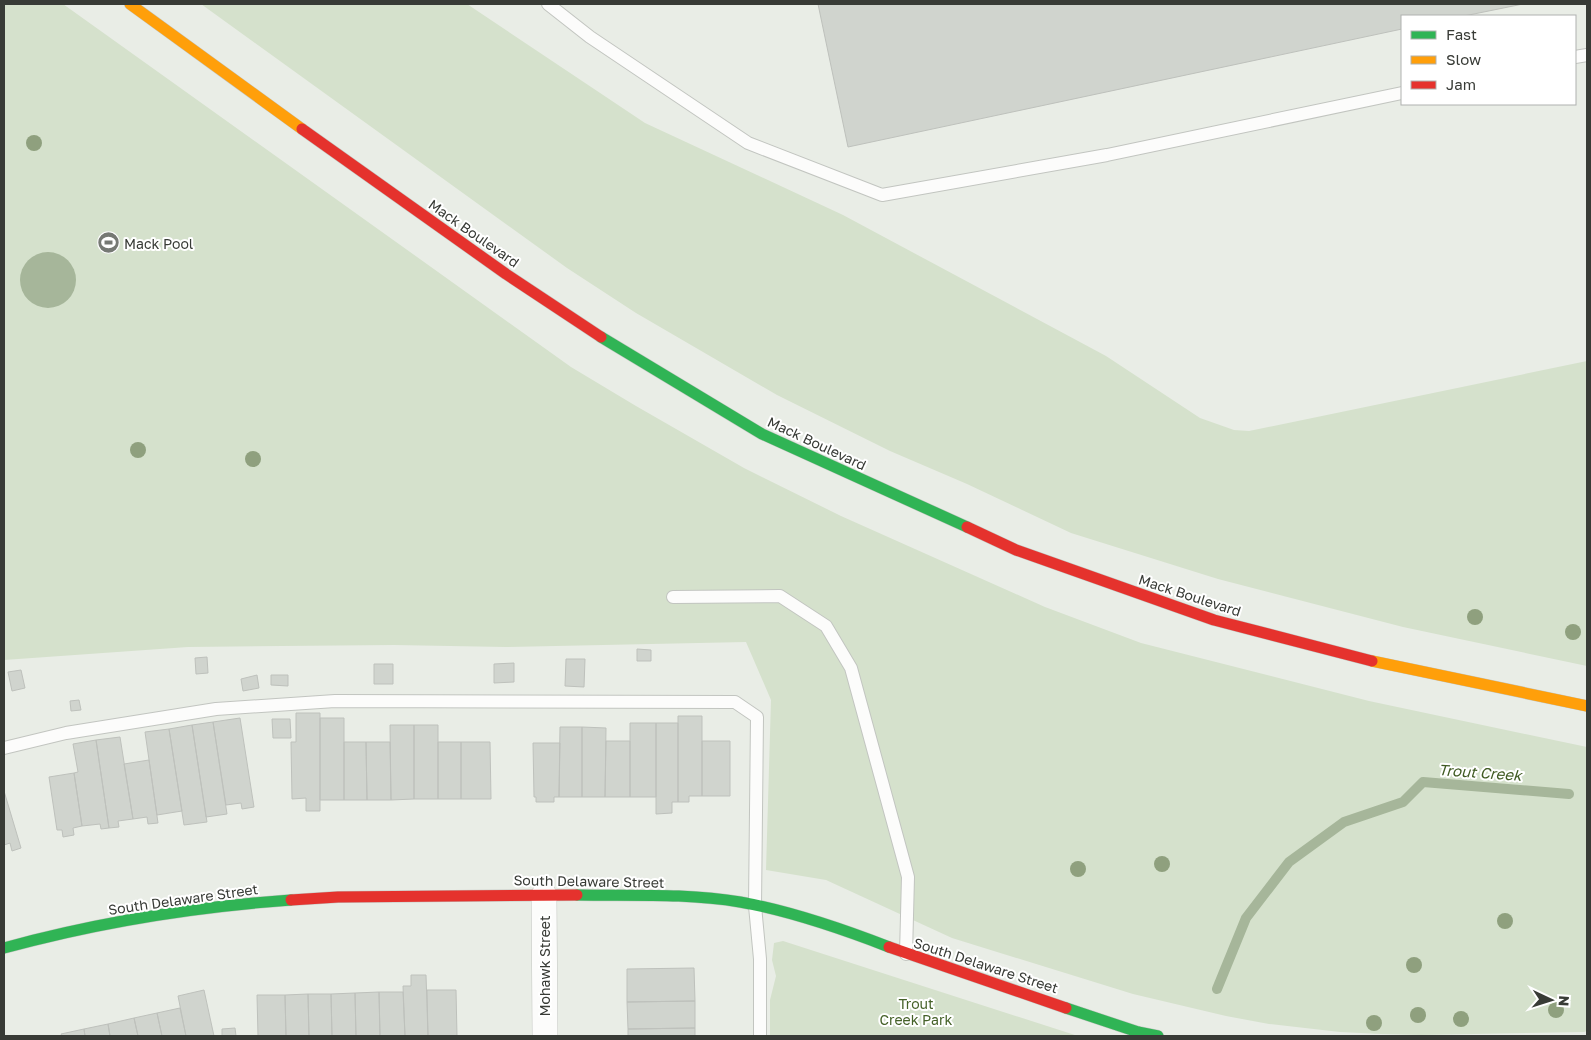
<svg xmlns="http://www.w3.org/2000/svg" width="1591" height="1040" viewBox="0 0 1591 1040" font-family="'Golos Text',sans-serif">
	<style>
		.green { fill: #d5e1cc }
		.water { fill: #a6b69a }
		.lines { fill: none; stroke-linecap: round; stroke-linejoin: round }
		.stream { stroke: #a6b69a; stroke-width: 10 }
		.building { fill: #d0d4ce; stroke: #bec1bc }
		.lane-casing { stroke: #c2c5c0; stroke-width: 14 }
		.street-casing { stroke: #c2c5c0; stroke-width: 26 }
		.fast-casing { stroke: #c2c5c0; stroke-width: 12 }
		.slow-casing { stroke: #c2c5c0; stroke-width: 12 }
		.jam-casing { stroke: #c2c5c0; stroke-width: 12 }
		.lane { stroke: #fcfcfb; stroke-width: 12 }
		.street { stroke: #fcfcfb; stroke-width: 25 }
		.fast { stroke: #30b455; stroke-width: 11 }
		.slow { stroke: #ff9f0a; stroke-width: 11 }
		.jam { stroke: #e5322d; stroke-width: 11 }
		.tree { fill: #8fa07e }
		.labels { text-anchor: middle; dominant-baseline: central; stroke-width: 4; stroke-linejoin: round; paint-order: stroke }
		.street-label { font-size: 14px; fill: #383b36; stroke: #fff }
		.poi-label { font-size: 14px; fill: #383b36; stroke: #fff; text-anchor: start }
		.park-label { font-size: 14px; fill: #456128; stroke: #fff }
		.water-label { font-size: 15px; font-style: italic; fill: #405b23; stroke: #fff }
	</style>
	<rect width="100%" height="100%" fill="#e9ede6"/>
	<!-- green -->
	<path class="green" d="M4,4H63L571,367L636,406L744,468L841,516L1045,607L1141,643L1369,701L1587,747V1031L1584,1032L1421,1035L1381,1034L1340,1032L1269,1024L1226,1016L1133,994L952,938L826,880L766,870L771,700L746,642L506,647L394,645L188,647L4,660Z
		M201,4H467L645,123L843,215L1106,356L1200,418L1234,430L1249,431L1587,361V666L1403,627L1218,579L1071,533L967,484L890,451L777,395L636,313L567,268Z
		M783,941L1078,1036H770V1000L776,976L772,960L774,943Z"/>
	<!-- water -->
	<path class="water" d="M20 280a28 28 0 1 1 56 0a28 28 0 1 1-56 0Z"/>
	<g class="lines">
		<!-- stream -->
		<path class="stream" d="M1217,989L1246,918L1289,862L1344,822L1403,802L1423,782L1569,794"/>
	</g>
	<!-- building -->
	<path class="building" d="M818,4H1523L1464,16H1402V29L848,147Z
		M637,649L651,650V661H637Z
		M207,657L208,673L196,674L195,658Z
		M566,659H585L584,687L565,686Z
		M514,663V682L494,683V664Z
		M374,664H393V684H374Z
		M21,670L25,688L12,691L8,672Z
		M257,675L259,688L243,691L241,679Z
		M271,675H288V686L271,685Z
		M79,700L81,710L71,711L70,701Z
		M296,713H320V811H306V798L292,799L291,742H296Z
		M678,716H702V796H689V802H678Z
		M240,718L254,807L242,809L241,803L226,805L213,722Z
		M320,718H344V800H320Z
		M272,719H290L291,738H273Z
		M213,722L227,814L206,817L192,725Z
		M630,723H656V797H630Z
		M656,723H678V802H672V813L656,814Z
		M192,725L207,822L184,825L169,729Z
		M390,725H414V799L391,800Z
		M414,725H438V799H414Z
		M560,727H582V797H559Z
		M582,727L606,728L605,797H582Z
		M169,729L182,811L157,815L145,732Z
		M120,737L133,819L118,821L119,827L109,828L96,740Z
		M96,740L109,828L101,829L100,824L82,826L74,773L78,772L73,744Z
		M606,741H630V797H605Z
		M702,741H730V796H702Z
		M344,742H366L367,800H344Z
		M366,742H390L391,800H367Z
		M438,742H461V799H438Z
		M461,742H490L491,799H461Z
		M533,743H560L559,797H554V802H536V797H534Z
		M149,760L158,823L148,824L147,817L133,819L124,764Z
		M74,773L82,826L73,828L74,835L63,837L62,830H57L49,777Z
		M4,791L21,848L12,851L10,843L4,845Z
		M694,968L695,1001L627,1002V969Z
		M411,975H426L428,1036H405L403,986H411Z
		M204,990L214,1036H186L178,996Z
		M427,990H456L457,1036H428Z
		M379,992L380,1036H356L355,993Z
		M379,992H403L405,1036H380Z
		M355,993L356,1036H332L331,994Z
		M308,994H331L332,1036H309Z
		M308,994L309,1036H286L285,995Z
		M257,995H285L286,1036H258Z
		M695,1001V1028L628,1029L627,1002Z
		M180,1008L186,1036H162L157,1013Z
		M157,1013L162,1036H138L134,1018Z
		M134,1018L138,1036H110L108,1024Z
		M108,1024L110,1036H85L84,1029Z
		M235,1028L236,1036H222V1029Z
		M695,1028V1036H628V1029Z
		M84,1029L85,1036H62L61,1034Z"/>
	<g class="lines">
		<defs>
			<path id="lane" d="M548,4L590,37L748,143L882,195L1107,155L1402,93
				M1575,57L1587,55
				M673,597L780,596L826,626L851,668L908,877L906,954
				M4,748L66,733L216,709L335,701L735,702L757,717L755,906L760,959V1036"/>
			<path id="street" d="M544,895L545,1036"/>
			<path id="fast" d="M601,337L762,434L967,527
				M577,895C630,896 686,893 740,902C791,911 840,928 889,947
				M4,948C99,922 192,907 291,900
				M1066,1008L1138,1032L1158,1036"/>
			<path id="slow" d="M130,4L302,129
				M1372,661L1587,706"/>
			<path id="jam" d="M302,129L506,274L601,337
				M967,527L1016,550L1214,620L1372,661
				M291,900L338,897L577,895
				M889,947L1066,1008"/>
		</defs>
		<!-- lane casing -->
		<use href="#lane" class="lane-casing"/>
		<!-- street casing -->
		<use href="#street" class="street-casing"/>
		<!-- fast casing -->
		<use href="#fast" class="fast-casing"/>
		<!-- slow casing -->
		<use href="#slow" class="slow-casing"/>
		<!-- jam casing -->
		<use href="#jam" class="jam-casing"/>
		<!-- lane -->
		<use href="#lane" class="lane"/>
		<!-- street -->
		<use href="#street" class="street"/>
		<!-- fast -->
		<use href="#fast" class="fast"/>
		<!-- slow -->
		<use href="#slow" class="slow"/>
		<!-- jam -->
		<use href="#jam" class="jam"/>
	</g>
	<!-- trees -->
	<g class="tree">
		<circle cx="34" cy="143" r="8"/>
		<circle cx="138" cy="450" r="8"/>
		<circle cx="253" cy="459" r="8"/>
		<circle cx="1475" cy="617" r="8"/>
		<circle cx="1573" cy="632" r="8"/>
		<circle cx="1162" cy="864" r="8"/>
		<circle cx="1078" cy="869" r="8"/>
		<circle cx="1505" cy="921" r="8"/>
		<circle cx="1414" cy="965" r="8"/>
		<circle cx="1556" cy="1010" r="8"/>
		<circle cx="1418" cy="1015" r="8"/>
		<circle cx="1461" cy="1019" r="8"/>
		<circle cx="1374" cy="1023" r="8"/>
	</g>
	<!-- icons -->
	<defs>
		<symbol id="stadium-disc" viewBox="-11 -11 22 22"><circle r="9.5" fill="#767974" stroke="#fff"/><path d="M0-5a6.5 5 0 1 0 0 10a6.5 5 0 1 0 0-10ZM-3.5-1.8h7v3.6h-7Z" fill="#fff"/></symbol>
	</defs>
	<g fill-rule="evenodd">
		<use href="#stadium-disc" x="96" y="230" width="25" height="25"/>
	</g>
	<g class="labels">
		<!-- street labels -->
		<g class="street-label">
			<text transform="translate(474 233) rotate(35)">Mack Boulevard</text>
			<text transform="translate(817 443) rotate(25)">Mack Boulevard</text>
			<text transform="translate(1190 595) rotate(18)">Mack Boulevard</text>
			<text transform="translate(589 881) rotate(1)">South Delaware Street</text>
			<text transform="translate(183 899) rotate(-8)">South Delaware Street</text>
			<text transform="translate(986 965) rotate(18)">South Delaware Street</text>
			<text transform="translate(544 966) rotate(-90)">Mohawk Street</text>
		</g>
		<!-- poi labels -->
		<g class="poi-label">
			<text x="124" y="243">Mack Pool</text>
		</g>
		<!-- park labels -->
		<g class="park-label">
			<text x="916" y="1003">Trout<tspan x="916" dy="16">Creek Park</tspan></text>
		</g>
		<!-- water labels -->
		<g class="water-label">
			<text transform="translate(1480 772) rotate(4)">Trout Creek</text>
		</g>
	</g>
	<!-- border -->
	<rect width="1591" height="1040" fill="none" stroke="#383b36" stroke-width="10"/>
	<!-- legend -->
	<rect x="1401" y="15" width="175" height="90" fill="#ffffff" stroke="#afb1af"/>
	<rect x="1411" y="31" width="25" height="8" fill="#30b455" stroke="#afb1af"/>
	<text x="1446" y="40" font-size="15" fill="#383b36">Fast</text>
	<rect x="1411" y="56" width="25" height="8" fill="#ff9f0a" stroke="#afb1af"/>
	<text x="1446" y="65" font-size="15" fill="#383b36">Slow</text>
	<rect x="1411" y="81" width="25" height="8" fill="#e5322d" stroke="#afb1af"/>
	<text x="1446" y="90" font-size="15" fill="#383b36">Jam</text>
	<!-- north arrow -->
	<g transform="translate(1551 1000) rotate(94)" stroke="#ffffff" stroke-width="4" paint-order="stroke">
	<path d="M0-4L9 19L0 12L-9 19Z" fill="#383b36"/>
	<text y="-8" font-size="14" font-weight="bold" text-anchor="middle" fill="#383b36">N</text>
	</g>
</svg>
